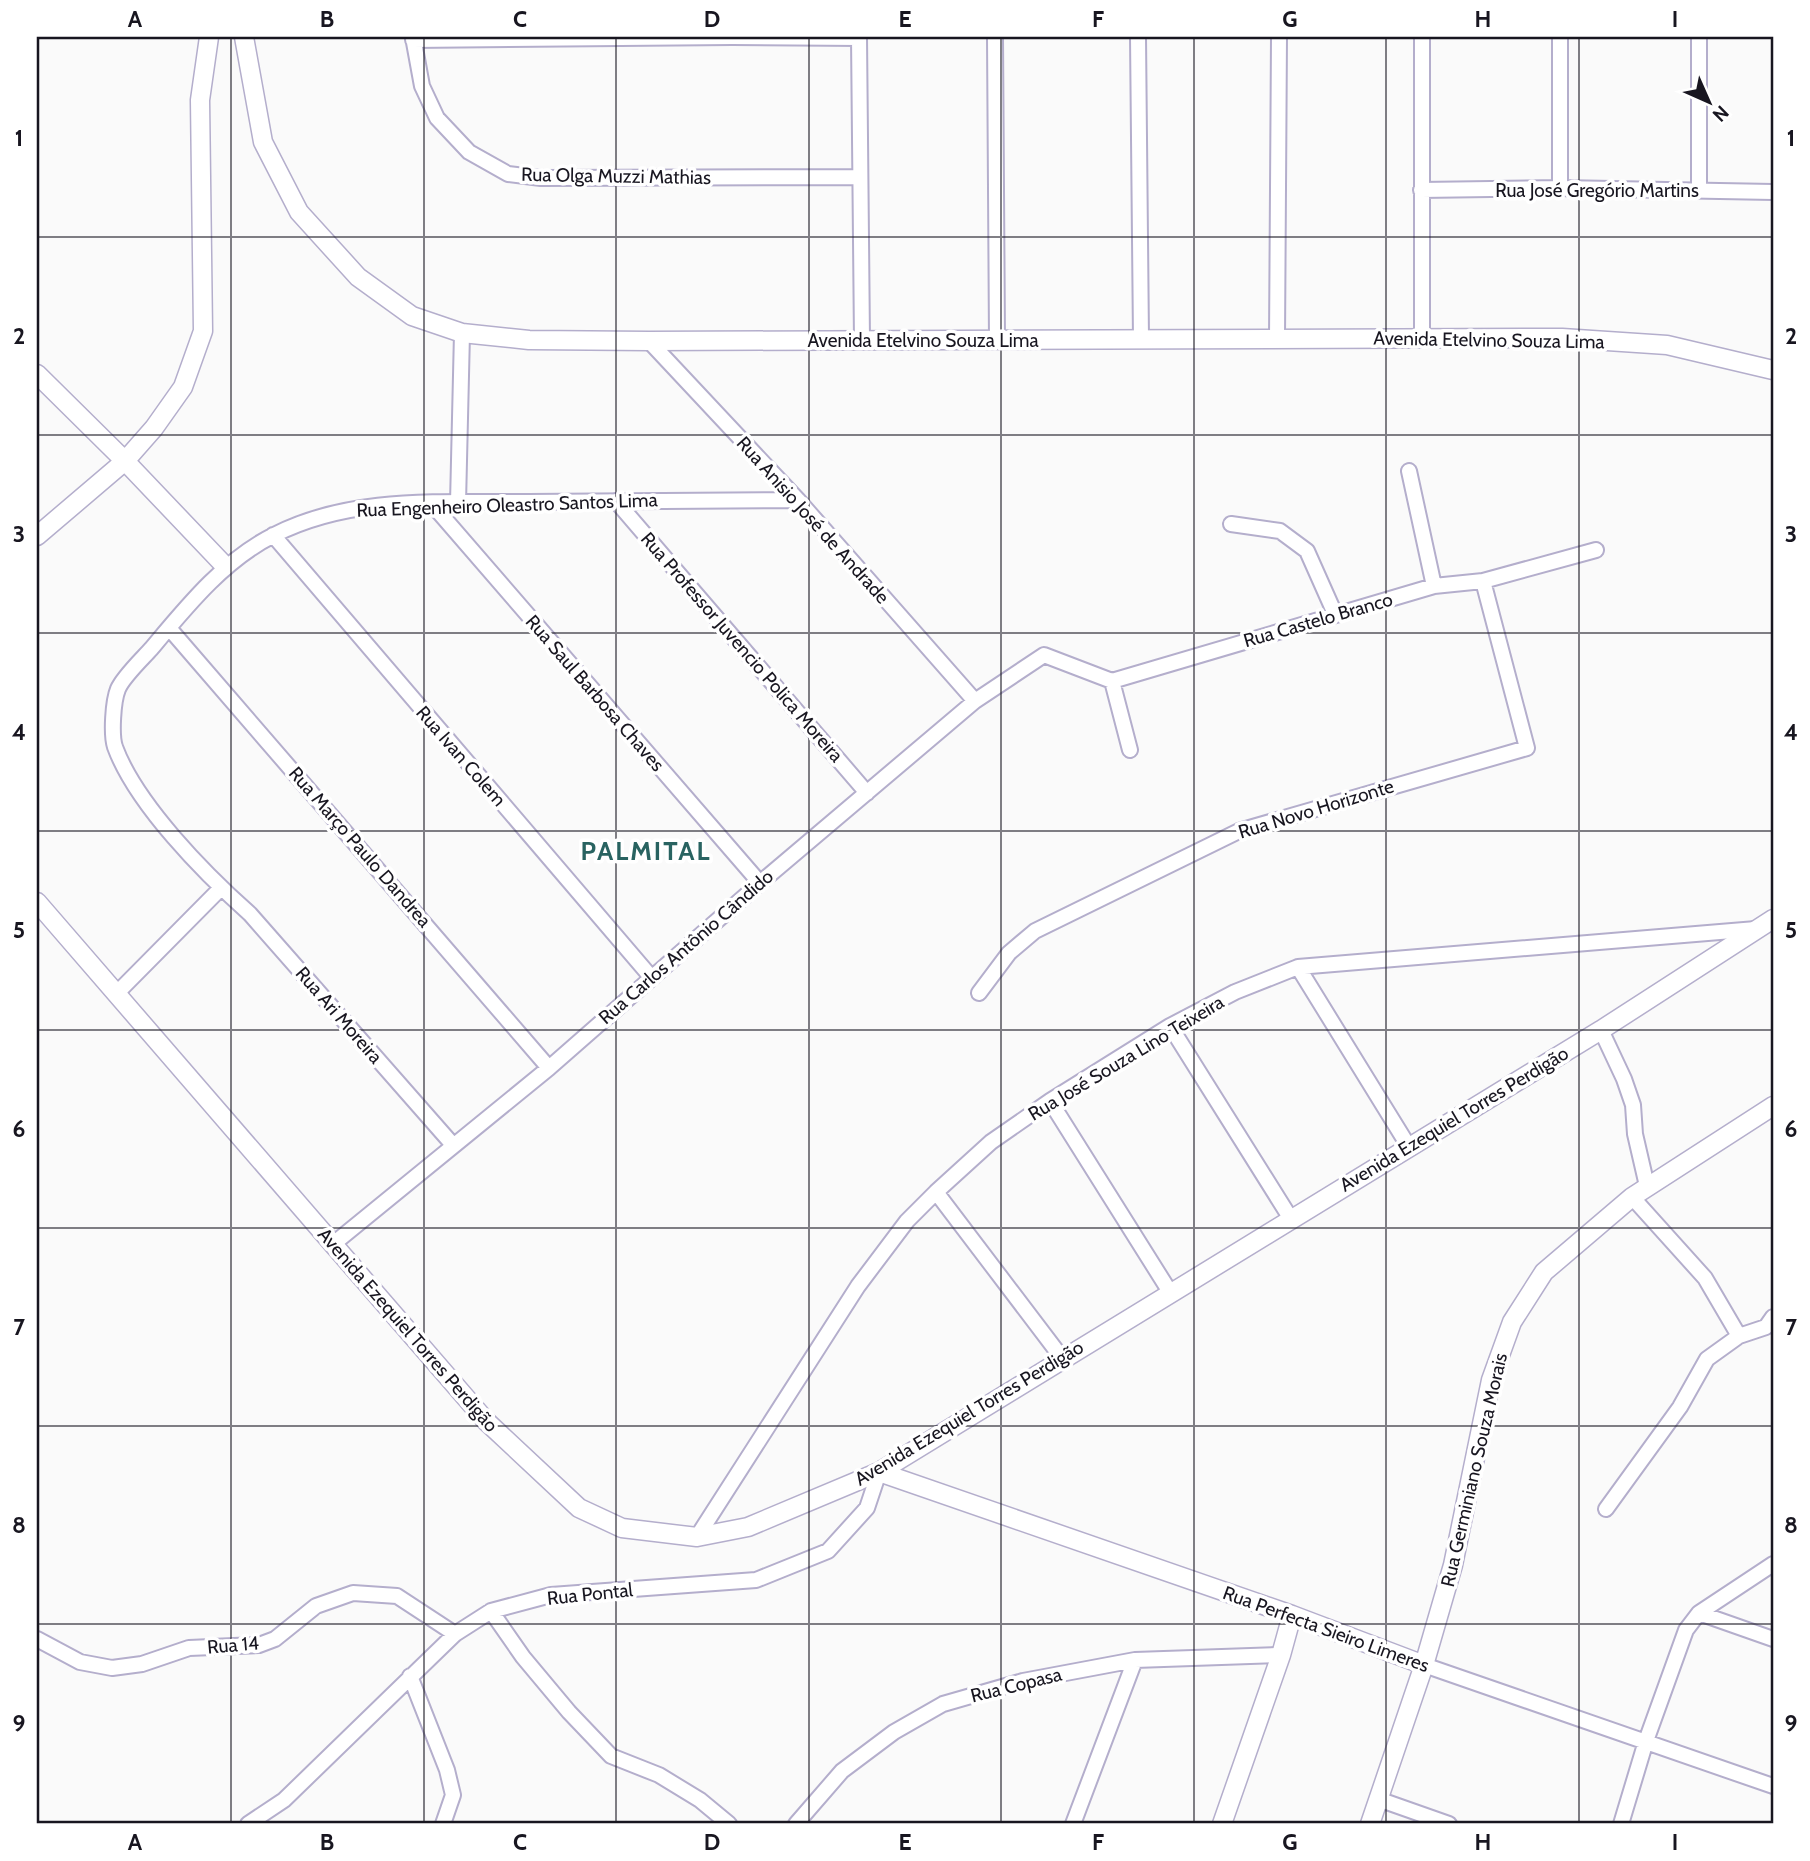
<svg xmlns="http://www.w3.org/2000/svg" width="1810" height="1861" viewBox="0 0 1810 1861" font-family="Cabin,sans-serif">
	<style>
		.lines { fill: none; stroke-linecap: round; stroke-linejoin: round }
		.minor-casing { stroke: #b4aecc; stroke-width: 18 }
		.tertiary-casing { stroke: #b4aecc; stroke-width: 21 }
		.minor { stroke: #fff; stroke-width: 14 }
		.tertiary { stroke: #fff; stroke-width: 18 }
		.grid { fill: none; stroke: #181620; stroke-width: 2; stroke-opacity: 0.55 }
		.labels { text-anchor: middle; dominant-baseline: central; stroke-width: 7; stroke-linejoin: round; paint-order: stroke }
		.street-label { font-size: 19px; fill: #181620; stroke: #fff }
		.district-label { font-size: 26px; font-weight: bold; letter-spacing: 2px; fill: #296361; stroke: #fff }
		.neatline { fill: none; stroke: #181620; stroke-width: 2.5 }
		.grid-label { font-size: 23px; text-anchor: middle; font-weight: bold; fill: #181620 }
	</style>
	<rect width="100%" height="100%" fill="#fafafa"/>
	<g class="lines">
		<defs>
			<path id="minor" d="M413,37L422,86L437,118L469,152L508,174L541,178L860,177
				M859,37L862,340
				M995,37L997,340
				M1138,37L1141,339
				M1422,37V338
				M1560,37V188
				M413,40L732,37L859,38
				M1421,190L1560,188L1773,192
				M1699,191V37
				M1277,339L1279,37
				M649,341L798,500L975,701
				M1409,471L1434,586
				M616,501L867,793
				M431,503L760,883
				M458,503L462,333
				M1231,524L1280,531L1307,551L1335,614
				M273,535L651,977
				M169,628L549,1068
				M1112,681L1130,750
				M1298,967L1409,1147
				M979,993L1009,953L1035,931L1239,831L1527,748L1483,581
				M116,994L221,888
				M1170,1026L1291,1219
				M1601,1030L1624,1079L1633,1105L1635,1134L1647,1186
				M1050,1101L1170,1292
				M453,1145L250,914C204,873 136,804 115,747C111,735 113,701 118,689C123,677 142,659 151,649C187,606 224,560 274,535C352,495 443,503 528,502C618,501 708,501 798,500
				M936,1192L1062,1358
				M1632,1197L1705,1278L1739,1336
				M332,1245L549,1068L760,883L975,701L1044,655L1112,681L1434,586L1483,581L1596,550
				M1606,1509L1680,1407L1707,1359L1739,1336L1766,1327L1773,1317
				M697,1537L858,1286L907,1221L936,1192L991,1142L1050,1101L1170,1026L1235,992L1298,967L1756,929
				M491,1611L523,1657L569,1712L611,1756L659,1775L700,1800L729,1824
				M1699,1613L1773,1639
				M37,1639L80,1662L112,1668L142,1664L189,1648L259,1645L275,1639L316,1606L353,1593L397,1596L455,1634
				M1424,1665L1773,1786
				M410,1676L447,1770L453,1795L443,1824
				M1378,1799L1449,1824
				M248,1824L284,1800L455,1634L491,1611L551,1595L756,1580L828,1551L867,1508L879,1472
				M796,1824L842,1771L894,1732L943,1704L1023,1681L1135,1660L1281,1655
				M1073,1824L1135,1660
				M1621,1824L1646,1741L1686,1630L1699,1613L1773,1564"/>
			<path id="tertiary" d="M244,37L263,142L299,212L358,277L412,316L462,333L529,340L649,341L1562,338L1667,345L1773,370
				M37,374L125,461L225,566
				M37,536L125,461L154,428L183,387L203,331L200,100L209,37
				M37,902L486,1421L579,1508L622,1528L697,1537L748,1527L879,1472L1601,1030L1773,919
				M879,1472L1292,1615L1424,1665
				M1222,1824L1281,1655L1292,1615
				M1370,1824L1424,1665L1453,1565L1491,1380L1512,1322L1544,1272L1632,1197L1773,1106"/>
		</defs>
		<!-- minor casing -->
		<use href="#minor" class="minor-casing"/>
		<!-- tertiary casing -->
		<use href="#tertiary" class="tertiary-casing"/>
		<!-- minor -->
		<use href="#minor" class="minor"/>
		<!-- tertiary -->
		<use href="#tertiary" class="tertiary"/>
	</g>
	<!-- grid -->
	<path class="grid" d="M231,37V1824M424,37V1824M616,37V1824M809,37V1824M1001,37V1824M1194,37V1824M1386,37V1824M1579,37V1824M37,237H1773M37,435H1773M37,633H1773M37,831H1773M37,1030H1773M37,1228H1773M37,1426H1773M37,1624H1773"/>
	<g class="labels">
		<!-- street labels -->
		<g class="street-label">
			<text transform="translate(616 176) rotate(1)">Rua Olga Muzzi Mathias</text>
			<text x="1597" y="190">Rua José Gregório Martins</text>
			<text x="923" y="340">Avenida Etelvino Souza Lima</text>
			<text transform="translate(1489 340) rotate(1)">Avenida Etelvino Souza Lima</text>
			<text transform="translate(507 505) rotate(-2)">Rua Engenheiro Oleastro Santos Lima</text>
			<text transform="translate(813 520) rotate(48)">Rua Anisio José de Andrade</text>
			<text transform="translate(1318 620) rotate(-16)">Rua Castelo Branco</text>
			<text transform="translate(742 647) rotate(49)">Rua Professor Juvencio Polica Moreira</text>
			<text transform="translate(595 693) rotate(49)">Rua Saul Barbosa Chaves</text>
			<text transform="translate(461 756) rotate(49)">Rua Ivan Colem</text>
			<text transform="translate(1316 809) rotate(-17)">Rua Novo Horizonte</text>
			<text transform="translate(360 847) rotate(49)">Rua Março Paulo Dandrea</text>
			<text transform="translate(686 947) rotate(-41)">Rua Carlos Antônio Cândido</text>
			<text transform="translate(339 1015) rotate(49)">Rua Ari Moreira</text>
			<text transform="translate(1126 1058) rotate(-31)">Rua José Souza Lino Teixeira</text>
			<text transform="translate(1454 1119) rotate(-31)">Avenida Ezequiel Torres Perdigão</text>
			<text transform="translate(408 1330) rotate(49)">Avenida Ezequiel Torres Perdigão</text>
			<text transform="translate(969 1413) rotate(-31)">Avenida Ezequiel Torres Perdigão</text>
			<text transform="translate(1474 1470) rotate(-77)">Rua Germiniano Souza Morais</text>
			<text transform="translate(590 1594) rotate(-6)">Rua Pontal</text>
			<text transform="translate(1326 1629) rotate(20)">Rua Perfecta Sieiro Limeres</text>
			<text transform="translate(233 1645) rotate(-5)">Rua 14</text>
			<text transform="translate(1016 1685) rotate(-14)">Rua Copasa</text>
		</g>
		<!-- district labels -->
		<g class="district-label">
			<text x="646" y="851">PALMITAL</text>
		</g>
	</g>
	<!-- border -->
	<rect width="1810" height="1861" fill="none" stroke="#ffffff" stroke-width="77"/>
	<!-- north arrow -->
	<g transform="translate(1709 102) rotate(135)" stroke="#ffffff" stroke-width="5" paint-order="stroke">
	<path d="M0-5L12 26L0 18L-12 26Z" fill="#181620"/>
	<text y="-10" font-size="19" font-weight="bold" text-anchor="middle" fill="#181620">N</text>
	</g>
	<rect x="38" y="38" width="1734" height="1784" class="neatline"/>
	<g class="grid-label">
		<text x="135" y="27">A</text>
		<text x="327" y="27">B</text>
		<text x="520" y="27">C</text>
		<text x="712" y="27">D</text>
		<text x="905" y="27">E</text>
		<text x="1098" y="27">F</text>
		<text x="1290" y="27">G</text>
		<text x="1483" y="27">H</text>
		<text x="1675" y="27">I</text>
		<text x="19" y="146">1</text>
		<text x="1791" y="146">1</text>
		<text x="19" y="344">2</text>
		<text x="1791" y="344">2</text>
		<text x="19" y="542">3</text>
		<text x="1791" y="542">3</text>
		<text x="19" y="740">4</text>
		<text x="1791" y="740">4</text>
		<text x="19" y="938">5</text>
		<text x="1791" y="938">5</text>
		<text x="19" y="1137">6</text>
		<text x="1791" y="1137">6</text>
		<text x="19" y="1335">7</text>
		<text x="1791" y="1335">7</text>
		<text x="19" y="1533">8</text>
		<text x="1791" y="1533">8</text>
		<text x="19" y="1731">9</text>
		<text x="1791" y="1731">9</text>
		<text x="135" y="1850">A</text>
		<text x="327" y="1850">B</text>
		<text x="520" y="1850">C</text>
		<text x="712" y="1850">D</text>
		<text x="905" y="1850">E</text>
		<text x="1098" y="1850">F</text>
		<text x="1290" y="1850">G</text>
		<text x="1483" y="1850">H</text>
		<text x="1675" y="1850">I</text>
	</g>
</svg>
